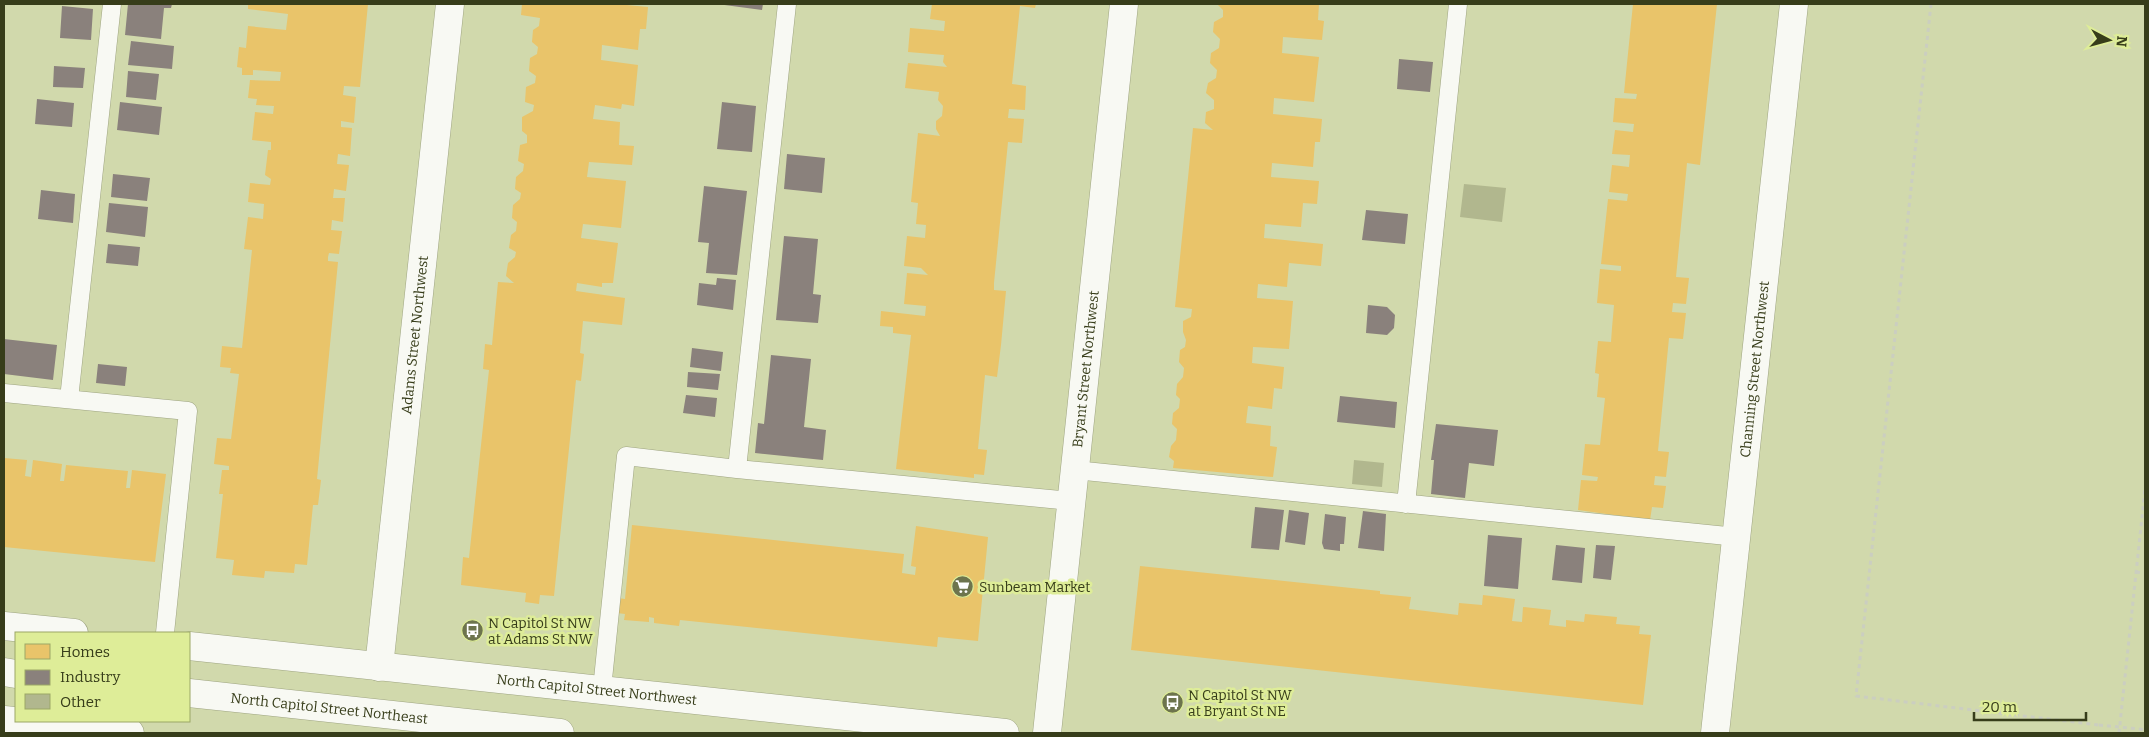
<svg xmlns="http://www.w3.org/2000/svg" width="2149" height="737" viewBox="0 0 2149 737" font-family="Bitter,serif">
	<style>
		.homes { fill: #e9c46a }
		.industry { fill: #8a817c }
		.building { fill: #b1b78e }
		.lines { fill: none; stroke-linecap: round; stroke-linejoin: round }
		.lane-casing { stroke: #9ea481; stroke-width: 19 }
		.street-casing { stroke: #9ea481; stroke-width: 29 }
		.primary-casing { stroke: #9ea481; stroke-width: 29 }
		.path { stroke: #cbcec0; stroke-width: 3; stroke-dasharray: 4 4; stroke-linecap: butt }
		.lane { stroke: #f8f9f3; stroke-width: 18 }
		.street { stroke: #f8f9f3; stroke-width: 28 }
		.primary { stroke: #f8f9f3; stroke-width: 28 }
		.path-bridge { stroke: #cbcec0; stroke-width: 3; stroke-dasharray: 4 4; stroke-linecap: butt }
		.labels { text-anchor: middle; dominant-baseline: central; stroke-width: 5; stroke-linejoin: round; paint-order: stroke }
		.street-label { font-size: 14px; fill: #373d1a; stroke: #deed98 }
		.poi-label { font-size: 14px; fill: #373d1a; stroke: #deed98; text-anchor: start }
	</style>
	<rect width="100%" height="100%" fill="#d1d9ac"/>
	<!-- homes -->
	<path class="homes" d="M248,4H368L360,87L344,86L343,95L356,97L354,123L341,121V127L352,128L350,156L338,154L337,164L349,165L346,191L334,189L333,198H345L343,222L332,220L331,230L342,231L339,254L329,253L328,257V261L338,262L317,479L321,480L318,505H313L307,565L295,564L294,573L265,571L264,578L232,575L234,560L216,558L223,494H219L222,470H229V466L214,464L217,438L231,439L239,374L230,373L231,368L220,367L222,346L242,348L252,250L244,249L248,217L263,219L264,204L248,202L250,183L270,185L271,179L265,175L268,150H271V142L252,140L255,112L273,114L274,106L256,105L257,99L248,98L250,80L280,81L281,72L253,70V75H242V68L237,67L239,47L246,48L248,26L286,30L288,14L248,9Z
		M522,4H616L648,7L646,29H640L638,50L602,45L601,60L638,65L634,106L622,104L621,109L595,105L593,119L620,122L619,145L634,146L632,165L589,162L587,177L626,181L621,228L583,224L581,238L618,243L613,283H602V287L577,283L576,291L625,298L622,325L583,321L580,353L584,354L581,381L576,380L554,596L540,595L539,604L525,602L526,593L461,585L463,557L469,558L489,370L483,369L485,344L492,345L498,282L514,283L506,276L508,263L515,257L516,252L509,248L511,235L516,231L517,222L512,218L513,205L520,199L521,193L515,189L516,177L523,171L524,164L518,161L520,145L527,143V135L522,131V117L533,111L534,105L525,102L526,87L535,83L536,76L529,71L530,58L537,54L538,47L532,42L533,30L539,26L540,18L521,15Z
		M932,4H1036L1035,8L1020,6L1012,84L1026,86L1025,110L1009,109L1008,118L1024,119L1022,143L1008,142L994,283V290L1006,291L1001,345L997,377L985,375L978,449L987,450L984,475L974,474V478L896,469L911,335L893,333V327L880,326L881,311L925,316L926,306L904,304L907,273L928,275L921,268L904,266L907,236L925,238L926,225L916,224L918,203L911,202L918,133L940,136L936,129V121L942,116L943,106L938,100L939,92L905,88L908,63L947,67L943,62L944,55L908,52L910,28L944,31L945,21L930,19Z
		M1217,4H1319L1318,20L1324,21L1322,40L1283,37L1282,53L1319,57L1314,102L1274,98L1273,114L1322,119L1320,142H1315L1313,167L1272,163L1271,177L1319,181L1317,204L1303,203L1301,227L1265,224L1264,238L1323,244L1321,266L1289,263L1287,287L1258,284L1257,298L1293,301L1289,349L1253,347L1252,363L1284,367L1282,389L1274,388L1272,409L1248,406L1246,423L1271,426L1270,446L1277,447L1273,477L1173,468L1174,461L1169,457L1171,446L1176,440L1177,429L1172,424L1173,413L1179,408L1180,399L1176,395L1177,384L1183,377L1184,368L1179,362L1180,350L1185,347L1186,340L1183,332V321L1191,317L1192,309L1175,307L1193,128L1213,130L1205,123L1206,112L1214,109V100L1206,93L1208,83L1216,78L1217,70L1210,63L1211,53L1219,48L1220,39L1213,32L1214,22L1223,17V10Z
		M1633,4H1717L1700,165L1687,163L1676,277L1689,278L1686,304L1673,303L1672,312L1686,313L1683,339L1669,338L1658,451L1669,452L1666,477L1655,476L1654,485L1666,486L1663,508L1652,507L1650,520L1578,510L1581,480L1597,481L1598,477L1582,475L1585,444L1600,445L1605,398L1597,397L1599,374L1595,373L1598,341L1611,342L1612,328L1614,305L1597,303L1600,269L1621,271V266L1601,264L1608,199L1627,201L1628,194L1609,192L1612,165L1629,167L1630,155L1612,154L1615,130L1633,132L1634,124L1613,122L1615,98L1636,99L1637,94L1624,93Z
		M4,458L27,460L25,476L31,477L33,460L62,464L60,481H64L66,465L128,471L126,488H130L132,470L166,474L155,562L4,547Z
		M632,525L904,554L902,573L915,575L916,567L911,566L916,526L988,537L978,641L938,637L937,647L680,620L679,626L654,623V618L649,617V622L624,620L625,614L617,613L618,598L625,599Z
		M1140,566L1380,591V594L1411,597L1409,609L1458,615L1459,603L1482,605L1483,595L1515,599L1512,621L1522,622L1523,607L1551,610L1549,625L1566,627V620L1584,622L1585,614L1617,617L1616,624L1640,626L1639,634L1651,635L1643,705L1131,650Z"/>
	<!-- industry -->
	<path class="industry" d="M128,4H172L171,8H164L161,39L125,35Z
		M717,4H763L762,10Z
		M62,6L93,9L91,40L60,38Z
		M131,41L174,46L172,69L128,65Z
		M1399,59L1433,62L1430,92L1397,89Z
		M54,66L85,68L83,88L53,87Z
		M128,71L159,74L156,100L126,97Z
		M37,99L74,103L72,127L35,124Z
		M120,102L162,107L159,135L117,130Z
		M722,102L756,106L752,152L717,149Z
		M787,154L825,158L822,193L784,189Z
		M113,174L150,178L147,201L111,197Z
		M704,186L747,191L737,275L706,273L709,243L698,242Z
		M41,190L75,194L73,223L38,219Z
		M109,203L148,207L145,237L106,232Z
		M1366,210L1408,214L1405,244L1362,240Z
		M784,236L818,239L813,294L821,295L818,323L776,320Z
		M108,244L140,247L138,266L106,263Z
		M717,278L736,280L733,310L697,305L699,283L716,285Z
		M1368,305L1387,307L1395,315L1394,328L1387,335L1366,333Z
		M4,339L57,345L53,380L4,374Z
		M692,348L723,352L721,371L690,367Z
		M771,355L811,359L804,427L826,430L823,460L755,453L758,423L764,424Z
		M98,364L127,367L125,386L96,383Z
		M688,372L720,374L718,390L687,387Z
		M686,395L717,398L715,417L683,413Z
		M1340,396L1397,402L1395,428L1337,422Z
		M1436,424L1498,430L1494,466L1469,463L1465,498L1431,494L1434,460H1431Z
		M1255,507L1284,510L1279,550L1251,548Z
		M1289,510L1309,513L1305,545L1285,542Z
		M1363,511L1386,514L1384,551L1358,548Z
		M1325,514L1346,517L1344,544H1340V551L1324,549L1322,543Z
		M1488,535L1522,538L1518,589L1484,586Z
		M1556,545L1585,548L1582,583L1552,580Z
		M1596,545L1615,546L1611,580L1593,578Z"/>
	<!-- building -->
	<path class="building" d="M1464,184L1506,188L1502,222L1460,217Z
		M1354,460L1384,463L1382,487L1352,484Z"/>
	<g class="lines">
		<defs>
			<path id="lane" d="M4,393L188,411L165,633
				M69,399L112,4
				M737,469L1071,501
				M1075,470L1737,537
				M1406,504L1458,4
				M602,689L626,456L737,469L787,4"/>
			<g id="street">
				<path id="s1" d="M379,667L450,4"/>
				<path id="s2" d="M1047,733L1124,4"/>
				<path id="s3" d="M1715,733L1794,4"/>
			</g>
			<g id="primary">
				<path d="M4,626L74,633"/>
				<path id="s4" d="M189,646L1005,733"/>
				<path d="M4,672L16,674"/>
				<path id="s5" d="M189,693L560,733"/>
				<path d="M4,720L130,733"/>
			</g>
		</defs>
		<!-- lane casing -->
		<use href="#lane" class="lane-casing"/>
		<!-- street casing -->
		<use href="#street" class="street-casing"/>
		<!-- primary casing -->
		<use href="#primary" class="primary-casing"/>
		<!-- path -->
		<path class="path" d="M1931,4L1856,696L2099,725
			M2136,572L2145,573
			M2139,729L2145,730
			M2119,733L2145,489"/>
		<!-- lane -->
		<use href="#lane" class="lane"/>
		<!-- street -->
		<use href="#street" class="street"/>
		<!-- primary -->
		<use href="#primary" class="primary"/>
		<!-- path-bridge -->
		<path class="path-bridge" d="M2099,725L2139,729"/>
	</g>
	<!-- icons -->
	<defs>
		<symbol id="supermarket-disc" viewBox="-11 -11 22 22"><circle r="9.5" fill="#6d744d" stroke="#deed98"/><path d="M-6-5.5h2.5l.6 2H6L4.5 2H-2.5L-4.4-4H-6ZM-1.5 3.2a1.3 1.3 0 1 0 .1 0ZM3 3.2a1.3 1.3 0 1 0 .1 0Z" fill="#fff"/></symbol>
		<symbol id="bus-disc" viewBox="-11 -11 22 22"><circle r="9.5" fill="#6d744d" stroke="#deed98"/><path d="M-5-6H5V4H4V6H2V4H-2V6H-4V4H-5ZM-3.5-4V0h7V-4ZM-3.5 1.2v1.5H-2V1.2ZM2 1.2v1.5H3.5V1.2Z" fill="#fff"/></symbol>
	</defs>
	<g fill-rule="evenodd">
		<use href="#supermarket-disc" x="950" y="574" width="25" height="25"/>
		<use href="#bus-disc" x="460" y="618" width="25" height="25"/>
		<use href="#bus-disc" x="1160" y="690" width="25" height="25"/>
	</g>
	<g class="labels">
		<!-- street labels -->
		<g class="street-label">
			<text stroke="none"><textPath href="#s1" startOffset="334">Adams Street Northwest</textPath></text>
			<text stroke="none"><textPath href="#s2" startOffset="366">Bryant Street Northwest</textPath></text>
			<text stroke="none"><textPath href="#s3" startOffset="366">Channing Street Northwest</textPath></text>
			<text stroke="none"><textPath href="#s4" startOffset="410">North Capitol Street Northwest</textPath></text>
			<text stroke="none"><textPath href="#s5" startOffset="141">North Capitol Street Northeast</textPath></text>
		</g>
		<!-- poi labels -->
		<g class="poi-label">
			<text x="979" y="587">Sunbeam Market</text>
			<text x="488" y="623">N Capitol St NW<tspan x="488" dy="16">at Adams St NW</tspan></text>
			<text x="1188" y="695">N Capitol St NW<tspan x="1188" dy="16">at Bryant St NE</tspan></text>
		</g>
	</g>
	<!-- border -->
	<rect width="2149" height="737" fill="none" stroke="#373d1a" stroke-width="10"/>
	<!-- legend -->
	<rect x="15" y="632" width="175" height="90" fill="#deed98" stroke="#9ba766"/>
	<rect x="25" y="644" width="25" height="15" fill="#e9c46a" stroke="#9ba766"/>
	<text x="60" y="657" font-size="15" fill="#373d1a">Homes</text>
	<rect x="25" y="670" width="25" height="15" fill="#8a817c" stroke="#9ba766"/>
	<text x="60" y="682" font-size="15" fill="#373d1a">Industry</text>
	<rect x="25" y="694" width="25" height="15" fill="#b1b78e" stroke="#9ba766"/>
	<text x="60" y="707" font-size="15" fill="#373d1a">Other</text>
	<!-- north arrow -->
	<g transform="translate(2109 40) rotate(96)" stroke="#deed98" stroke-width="4" paint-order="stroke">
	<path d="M0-4L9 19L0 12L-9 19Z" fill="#373d1a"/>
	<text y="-8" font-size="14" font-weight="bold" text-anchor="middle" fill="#373d1a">N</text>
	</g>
	<!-- scale -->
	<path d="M1974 712v8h112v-8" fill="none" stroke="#373d1a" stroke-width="2.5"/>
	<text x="1982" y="712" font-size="15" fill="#373d1a" stroke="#deed98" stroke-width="4" paint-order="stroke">20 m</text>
</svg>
